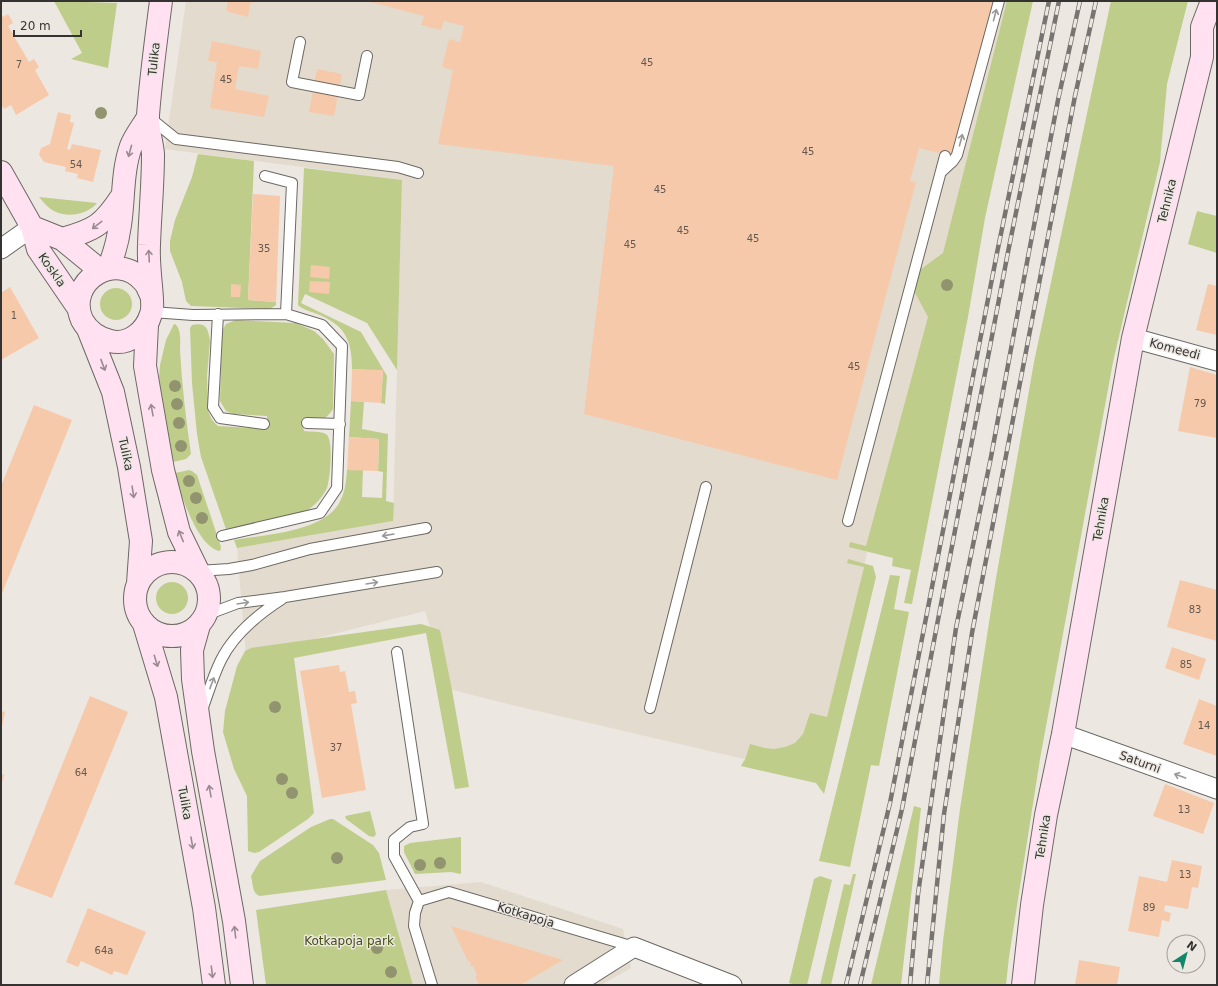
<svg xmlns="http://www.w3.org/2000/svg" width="1218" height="986" viewBox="0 0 1218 986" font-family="'DejaVu Sans',sans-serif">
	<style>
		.built { fill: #e3dbce }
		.green { fill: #bfcd8b }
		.building { fill: #f6c9aa }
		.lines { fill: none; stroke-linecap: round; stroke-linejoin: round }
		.lane-casing { stroke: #6c6863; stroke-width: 12 }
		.street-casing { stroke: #6c6863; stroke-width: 21 }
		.secondary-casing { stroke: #6c6863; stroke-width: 24 }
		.lane { stroke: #fff; stroke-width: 10 }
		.street { stroke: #fff; stroke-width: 19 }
		.secondary { stroke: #ffe1f1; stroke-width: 22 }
		.rail-casing { stroke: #777471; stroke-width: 4.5 }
		.rail { stroke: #ece7e1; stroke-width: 3; stroke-dasharray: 9; stroke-linecap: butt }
		.tree { fill: #91946f }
		.oneway { stroke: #9a9998 }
		.oneway2 { stroke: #9a8a91 }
		.labels { text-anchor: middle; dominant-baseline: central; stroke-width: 3; stroke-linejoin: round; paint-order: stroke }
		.number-label { font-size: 10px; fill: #65584f }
		.street-label { font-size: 12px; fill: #353331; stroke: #ece7e1 }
		.park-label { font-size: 12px; fill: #465012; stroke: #ece7e1 }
	</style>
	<rect width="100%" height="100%" fill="#ece7e1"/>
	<!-- built -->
	<path class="built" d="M186,1H1011L955,245L876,512L816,783L741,766L744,759L512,705L449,689L425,611L246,656L237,548L393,521L402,180L165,149Z
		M481,882L623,929L631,968L601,985H413L386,890Z"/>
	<!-- green -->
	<path class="green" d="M54,1L117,3L108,68L71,59L82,53Z
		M1007,1H1033L985,218L968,317L912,604L904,603L911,570L892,566L893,558L849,547L850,542L866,546L928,317L913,289L917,272L943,253Z
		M1111,1H1188L1167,84L1160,162L1113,362L1040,759L1009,957L1006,985H939L943,941L960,809L995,584L1034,362Z
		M198,154L254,161L248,300L276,302V305L270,309L191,306L186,301L182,282L170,251V241L175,220L192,177Z
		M304,168L402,180L397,370L367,323L305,294L301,303L361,332L387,376L385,404L381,403L383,371L352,369C352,340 345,325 317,314C310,311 303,310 298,305Z
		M39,197L97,203C88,214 69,218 56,212C49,209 44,203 39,197Z
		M1197,211L1217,216V253L1188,244Z
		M100 304a16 16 0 1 1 32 0a16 16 0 1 1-32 0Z
		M236,320L296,323L314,331L323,339L334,354L333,409C326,421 315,422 303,425L304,431C310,432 321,431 326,434C334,439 330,479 327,488C322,498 314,507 304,512C284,523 249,525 226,529L201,457L197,434L192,383L190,328L192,325C206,322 208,328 210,341L207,376L208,411L212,420L218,426L267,429V416L233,414L226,411L220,401L222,331L226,324Z
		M174,324H175C182,330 180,343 180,351C182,386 186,420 191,454L186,459L173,462L167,436L159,378L160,365L166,340Z
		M351,401L364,402L362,429L388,434L386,501L394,503L393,521L237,548L234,540C264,535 320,532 338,505C345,494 346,482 347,470H363L362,497L382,498L383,472L378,471L379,439L349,437Z
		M189,470L192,471L197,475L221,547L220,551C198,548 180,493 175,473Z
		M848,559L873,566L876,577L824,794L816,783L741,766L745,760L750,744L765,748L774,749L785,747L795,743L803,734L810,713L827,717L864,567L847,563Z
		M890,575L900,576L894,609L909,612L879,766L871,765L850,867L819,861Z
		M156 598a16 16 0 1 1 32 0a16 16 0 1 1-32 0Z
		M421,624L440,630L452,690L469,787L455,789L426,633L294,658L314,813L308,819L259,852L254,853L248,851L247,796L234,769L223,732L225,711L237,666L245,651L251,648Z
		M914,806L921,808L901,985H871Z
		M370,811L376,834L374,837L369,836L346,819L345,816Z
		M330,819H333L373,845L379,853L386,880L260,896C252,894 253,883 251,876L260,861L311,827Z
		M461,837V874L451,872L415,874L404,852V846L410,843Z
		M853,874H856L831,985H820L844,884L850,885Z
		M820,876L832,880L807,985H796L789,983L814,879Z
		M386,890L413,985H266L256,910Z"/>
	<!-- building -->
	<path class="building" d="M228,1H251L248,17L226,11Z
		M367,1H993L952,156L919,148L910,181L916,182L837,480L584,414L614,166L438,144L453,70L442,67L449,39L460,42L464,26L444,21L441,30L421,25L424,16Z
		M1,13L3,17L8,14L13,23L8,26L29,62L34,59L39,67L35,70L49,95L16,115L11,105L4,109L1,104Z
		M212,41L261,51L258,69L239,66L235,89L269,96L264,117L210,108L217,62L208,61Z
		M317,69L342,74L334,116L309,112Z
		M58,112L71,115L70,122L74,123L67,149L70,150L72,144L101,150L93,182L77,178L78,174L65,171L66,167L44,162L39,155L41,148L50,144Z
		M253,194L280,196L276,302L248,300Z
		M311,265L330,267L329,279L310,277Z
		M310,281L330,282L329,294L309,292Z
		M231,284L241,285L240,297H231Z
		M1208,284L1217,286V335L1196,330Z
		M10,287L39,338L1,360V293Z
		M1190,367L1217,375V438L1178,431Z
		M352,369L383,370L381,403L351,401Z
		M34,405L72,420L1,596V486Z
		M349,437L379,439L378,471L347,470Z
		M1180,580L1217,590V641L1167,627Z
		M1172,647L1206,659L1199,680L1165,668Z
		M339,665L340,672L345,671L349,692L355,691L357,703L351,704L366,790L322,798L300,671Z
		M90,696L128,712L52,898L14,884Z
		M1199,699L1217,706V756L1183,744Z
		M1,711L5,712L2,726H1Z
		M1,774L4,775L1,786Z
		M1165,784L1214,803L1203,834L1153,816Z
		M1172,860L1202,866L1198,888L1192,887L1188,909L1165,905L1164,911L1171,913L1169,922L1162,920L1159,937L1128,931L1139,876L1167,882Z
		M88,908L146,932L127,975L114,971L112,975L81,961L78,967L66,962Z
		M451,926L563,960L520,985H479L475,977L477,976L473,966H470L471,962L468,961Z
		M1079,960L1120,967L1117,985H1075Z"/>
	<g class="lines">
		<defs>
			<path id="lane" d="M300,42L292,82L359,95L367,56
				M150,118L176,139L398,167L418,173
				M941,172L953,161L957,155L999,1
				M265,176L292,183L286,314
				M152,312L193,315L286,314L322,325L342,346L337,488L320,513L222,536
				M218,314L213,407L220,418L264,424
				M307,423L340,424
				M848,521L945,156
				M198,571L229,569L252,565L310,549L426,528
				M206,615L238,603L285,597L437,572
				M397,652L423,824L410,827L394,840V856L419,901L415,913L414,926L432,985
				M650,708L706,487
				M202,710C208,694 213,676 221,660C234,634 257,615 282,599
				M419,901L449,892L634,947"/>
			<path id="street" d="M1,249L32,227
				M1133,338L1217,361
				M1063,734L1217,789
				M574,985L634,947L732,985"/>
			<path id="secondary" d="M1,172L32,227L38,249L79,309
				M32,227L62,239L101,271
				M62,239C95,230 103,225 122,196
				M108,269C114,255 118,240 120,225C124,199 122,171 131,146C135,136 143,126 148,117
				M151,295C149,291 147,285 144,282C117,249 65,281 82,320C88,331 98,338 110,341C129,346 146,331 151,314C153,309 152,304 152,299C151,281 148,263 149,245C150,214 153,185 153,154C152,141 147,128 148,115C151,77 156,39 161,1
				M147,325L145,366L163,470L179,532L198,571
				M88,329L113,392L129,467L141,541L138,583
				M135 599a37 37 0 1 1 74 0a37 37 0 1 1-74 0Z
				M144,624L166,697L204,908L214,985
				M199,625L192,650L193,679L203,751L234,921L242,985
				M1023,985L1032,905L1046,815L1063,734L1133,338L1202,57V27L1212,1"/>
		</defs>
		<!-- lane casing -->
		<use href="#lane" class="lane-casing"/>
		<!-- street casing -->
		<use href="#street" class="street-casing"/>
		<!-- secondary casing -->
		<use href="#secondary" class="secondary-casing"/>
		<!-- lane -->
		<use href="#lane" class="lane"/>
		<!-- street -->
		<use href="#street" class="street"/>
		<!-- secondary -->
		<use href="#secondary" class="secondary"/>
		<defs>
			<path id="rail" d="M846,985L890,803L997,253L1049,1
				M860,985L902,809L1008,252L1059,1
				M910,985L918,894L956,628L991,457L1028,257L1058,100L1080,1
				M927,985L944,814L972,633L1075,96L1096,1"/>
		</defs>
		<!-- rail casing -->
		<use href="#rail" class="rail-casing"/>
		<!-- rail -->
		<use href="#rail" class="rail"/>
	</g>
	<!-- trees -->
	<g class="tree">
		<circle cx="101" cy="113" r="6"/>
		<circle cx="947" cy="285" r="6"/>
		<circle cx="175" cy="386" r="6"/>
		<circle cx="177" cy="404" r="6"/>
		<circle cx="179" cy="423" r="6"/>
		<circle cx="181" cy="446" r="6"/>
		<circle cx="189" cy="481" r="6"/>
		<circle cx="196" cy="498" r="6"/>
		<circle cx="202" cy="518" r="6"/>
		<circle cx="275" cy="707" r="6"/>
		<circle cx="282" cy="779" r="6"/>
		<circle cx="292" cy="793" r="6"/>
		<circle cx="337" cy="858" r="6"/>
		<circle cx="440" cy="863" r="6"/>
		<circle cx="420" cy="865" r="6"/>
		<circle cx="377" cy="948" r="6"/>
		<circle cx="391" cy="972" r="6"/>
	</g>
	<!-- one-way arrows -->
	<defs><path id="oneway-shaft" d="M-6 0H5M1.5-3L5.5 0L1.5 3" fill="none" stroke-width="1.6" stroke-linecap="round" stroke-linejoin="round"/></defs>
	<g class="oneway">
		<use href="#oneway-shaft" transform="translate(995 15) rotate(-75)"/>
		<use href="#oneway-shaft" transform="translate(961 140) rotate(-75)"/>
		<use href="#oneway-shaft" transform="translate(388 535) rotate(170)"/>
		<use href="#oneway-shaft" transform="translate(372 583) rotate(-9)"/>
		<use href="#oneway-shaft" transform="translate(243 603) rotate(-9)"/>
		<use href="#oneway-shaft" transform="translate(212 683) rotate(-69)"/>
		<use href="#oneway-shaft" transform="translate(1180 776) rotate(-160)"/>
	</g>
	<g class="oneway2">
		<use href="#oneway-shaft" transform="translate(130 151) rotate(105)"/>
		<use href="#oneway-shaft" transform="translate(97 225) rotate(142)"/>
		<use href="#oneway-shaft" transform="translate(149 256) rotate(-93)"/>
		<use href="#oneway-shaft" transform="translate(103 365) rotate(69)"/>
		<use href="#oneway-shaft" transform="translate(152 410) rotate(-100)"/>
		<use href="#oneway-shaft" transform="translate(133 492) rotate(81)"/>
		<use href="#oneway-shaft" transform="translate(181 536) rotate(-112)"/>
		<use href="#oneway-shaft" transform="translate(156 661) rotate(73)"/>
		<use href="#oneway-shaft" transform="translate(210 791) rotate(-100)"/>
		<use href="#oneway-shaft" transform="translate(192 843) rotate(80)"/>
		<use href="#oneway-shaft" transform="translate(235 932) rotate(-97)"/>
		<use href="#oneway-shaft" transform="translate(212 972) rotate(83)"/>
	</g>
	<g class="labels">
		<!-- number labels -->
		<g class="number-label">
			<text x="647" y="62">45</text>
			<text x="19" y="64">7</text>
			<text x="226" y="79">45</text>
			<text x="808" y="151">45</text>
			<text x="76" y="164">54</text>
			<text x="660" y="189">45</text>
			<text x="683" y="230">45</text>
			<text x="753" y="238">45</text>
			<text x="630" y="244">45</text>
			<text x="264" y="248">35</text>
			<text x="14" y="315">1</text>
			<text x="854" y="366">45</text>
			<text x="1200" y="403">79</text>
			<text x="1195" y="609">83</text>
			<text x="1186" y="664">85</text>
			<text x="1204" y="725">14</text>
			<text x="336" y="747">37</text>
			<text x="81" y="772">64</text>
			<text x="1184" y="809">13</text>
			<text x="1185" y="874">13</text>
			<text x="1149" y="907">89</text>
			<text x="104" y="950">64a</text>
		</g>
		<!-- street labels -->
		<g class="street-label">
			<text transform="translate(154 59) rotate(-84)">Tulika</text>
			<text transform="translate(1167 201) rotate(-76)">Tehnika</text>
			<text transform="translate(52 270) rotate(55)">Koskla</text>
			<text transform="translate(1175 349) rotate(15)">Komeedi</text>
			<text transform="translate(126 454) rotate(78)">Tulika</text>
			<text transform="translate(1101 519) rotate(-80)">Tehnika</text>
			<text transform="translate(1140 762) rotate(20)">Saturni</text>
			<text transform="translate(185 803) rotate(80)">Tulika</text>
			<text transform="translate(1043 837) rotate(-81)">Tehnika</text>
			<text transform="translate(526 915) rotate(17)">Kotkapoja</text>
		</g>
		<!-- park labels -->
		<g class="park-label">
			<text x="349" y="941">Kotkapoja park</text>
		</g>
	</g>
	<!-- border -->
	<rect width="1218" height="986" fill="none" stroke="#353331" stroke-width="4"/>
	<!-- north arrow -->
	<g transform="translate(1186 954) rotate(36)"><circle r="19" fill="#ece7e1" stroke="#a39f9b"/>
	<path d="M0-3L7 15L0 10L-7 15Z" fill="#0f8768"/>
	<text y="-6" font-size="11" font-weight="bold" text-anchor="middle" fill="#353331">N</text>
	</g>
	<!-- scale -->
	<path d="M14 30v6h67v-6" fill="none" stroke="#353331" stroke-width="2"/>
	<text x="20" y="30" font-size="12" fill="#353331" stroke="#ece7e1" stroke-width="3" paint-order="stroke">20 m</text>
</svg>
